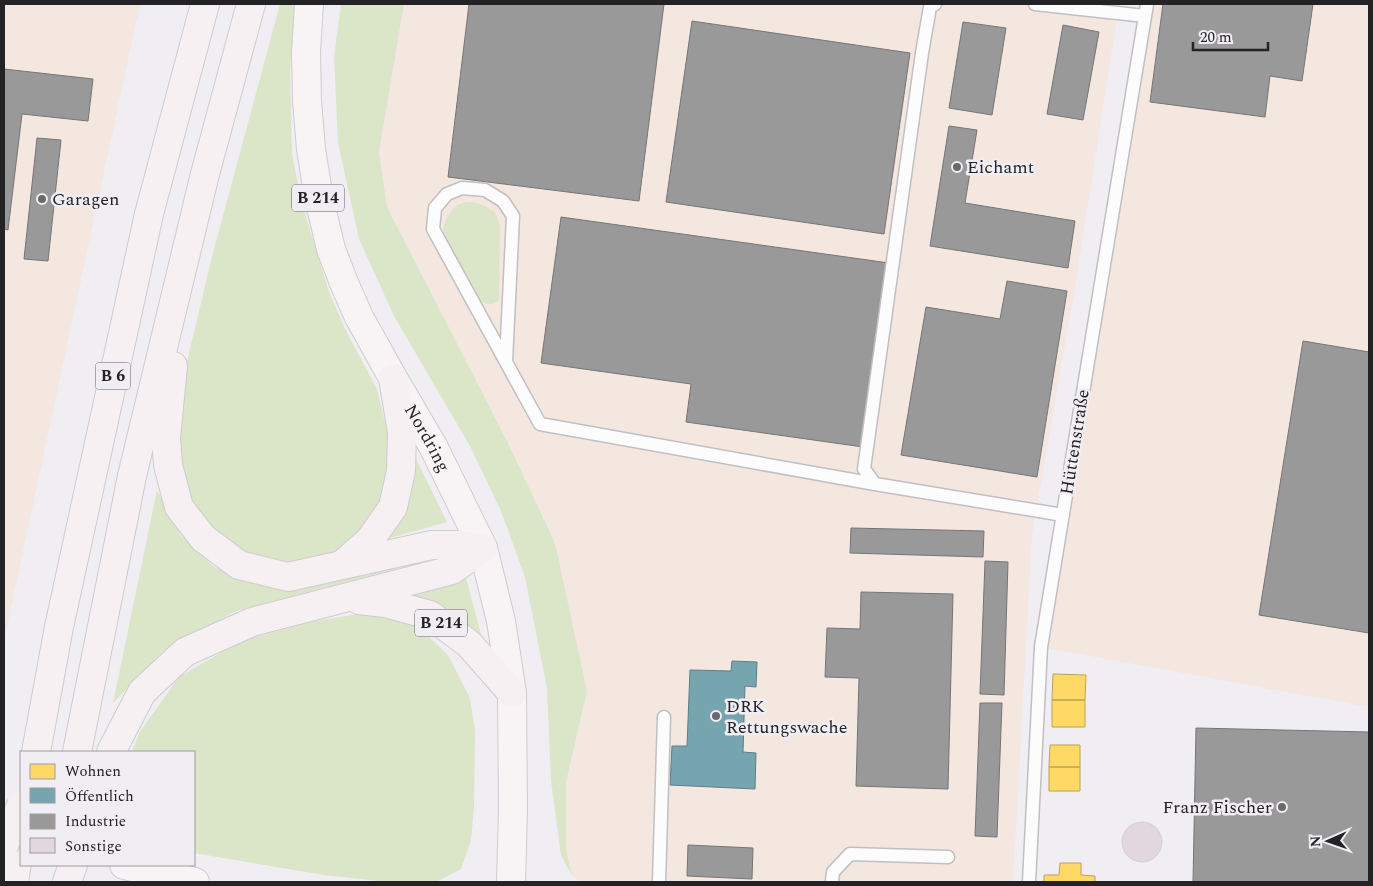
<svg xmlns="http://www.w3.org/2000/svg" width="1373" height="886" viewBox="0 0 1373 886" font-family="Spectral,serif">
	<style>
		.industrial { fill: #f3e7e0 }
		.green { fill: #dbe5c8 }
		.homes { fill: #ffd966; stroke: #bda252 }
		.public { fill: #76a5af; stroke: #5d7e85 }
		.industry { fill: #999; stroke: #767576 }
		.building { fill: #e1d7dc; stroke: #d3d1d3 }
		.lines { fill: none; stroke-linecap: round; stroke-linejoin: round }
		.service-casing { stroke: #c1bfc2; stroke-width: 15 }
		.primary-casing { stroke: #cdccce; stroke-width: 30 }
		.trunk-casing { stroke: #cdccce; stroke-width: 30 }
		.service { stroke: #fdfcfd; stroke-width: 12 }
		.primary { stroke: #f8f3f5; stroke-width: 28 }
		.trunk { stroke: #f6f0f2; stroke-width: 28 }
		.trunk-bridge-casing { stroke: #cdccce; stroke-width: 30; stroke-linecap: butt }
		.trunk-bridge { stroke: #f6f0f2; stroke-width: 28 }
		.poi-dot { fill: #6b696c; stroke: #f0edf3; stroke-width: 2 }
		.labels { text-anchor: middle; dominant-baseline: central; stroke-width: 5; stroke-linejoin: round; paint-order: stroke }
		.shield { fill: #f0edf3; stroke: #605f62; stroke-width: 1 }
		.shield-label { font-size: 16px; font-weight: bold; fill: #232224 }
		.poi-label { font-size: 18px; fill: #232224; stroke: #f0edf3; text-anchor: start }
		.street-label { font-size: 18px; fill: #232224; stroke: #f0edf3 }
	</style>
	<rect width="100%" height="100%" fill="#f0eef2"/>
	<!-- industrial -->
	<path class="industrial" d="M4,4H140L4,640Z
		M404,4H1119L1076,281L1032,534L1013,882H582L572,876L566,850V782L587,691L555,543L508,443L387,207L379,152Z
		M1146,4H1369V707L1041,647Z"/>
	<!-- green -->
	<path class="green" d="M280,4H295L290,71L292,154L302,204L329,292L346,331L377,389L392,453L382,504L357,540L316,563L287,567L241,555L206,528L187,497L177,446L179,395L212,257Z
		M341,4H404L379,152L387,207L508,443L555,543L587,691L566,782V850L572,876L561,855L551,781L547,688L525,577L501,511L470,446L394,316L359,239L338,143L334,57Z
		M473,202L485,206L495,212L500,226L499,299C493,307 485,305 478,299L443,233C444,222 449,209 460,204C464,202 469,202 473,202Z
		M414,455L447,522L383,540Z
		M157,490L181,536L214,567L253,583L292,588L437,558L236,611L163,651L113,703Z
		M465,574L483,642L466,623L435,603L398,592Z
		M357,614L395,615L423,631L448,655L470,698L475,731L474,807L471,840L461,869L436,882H388L324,875L194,853V752H132L139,733L179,677L241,641L310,622Z"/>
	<!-- homes -->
	<path class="homes" d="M1053,674L1086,675L1085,700H1052Z
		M1052,700H1085V727H1052Z
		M1050,745H1080V767H1049Z
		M1049,767H1080V791H1049Z
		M1060,863H1081V875L1095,876V882H1044V875H1059Z"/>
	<!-- public -->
	<path class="public" d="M732,661L757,662L756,687L745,686L743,752L756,753L755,789L670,785L672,746H687L690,670L731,671Z"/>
	<!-- industry -->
	<path class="industry" d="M469,4H664L639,201L448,177Z
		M1163,4H1313L1302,81L1270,76L1265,117L1150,102Z
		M692,21L910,53L884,234L666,202Z
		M963,22L1006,28L992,115L949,108Z
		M1063,25L1099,32L1083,120L1047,114Z
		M4,69L93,79L88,121L22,114L8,230L4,229Z
		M949,126L977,130L965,203L1075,221L1068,268L930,246Z
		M37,138L61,140L48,261L24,259Z
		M561,217L889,263L863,447L686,422L691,384L541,363Z
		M1007,281L1067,291L1037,477L901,455L926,307L1000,319Z
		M1303,341L1369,352V633L1259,615Z
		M851,528L984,531L983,557L850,553Z
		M985,561L1008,562L1004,695L980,694Z
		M861,592L953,594L948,789L856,786L859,678L825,677L827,628L860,629Z
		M980,703H1002L997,837L975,836Z
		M1196,728L1369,732V882H1193Z
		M688,845L753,848L752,879L687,876Z"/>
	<!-- building -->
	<path class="building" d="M1122 842a20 20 0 1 1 40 0a20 20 0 1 1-40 0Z"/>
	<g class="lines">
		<defs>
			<path id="service" d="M935,4L930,7L922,53L864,469L875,484L1063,515
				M1035,4L1145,16
				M506,361L513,216L503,201L485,190L462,188L447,194L435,208L433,229L540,424L875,484
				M659,882L664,717
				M832,882L833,872L850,854L948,857
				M1029,882L1041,647L1147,4"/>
			<g id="primary">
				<path id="s1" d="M309,4L306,52L307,101L311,149L319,199L331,249L344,283L359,317L393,378L433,446L483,548L501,621L512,693L513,810L511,882"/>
				<path d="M124,865L195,882"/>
			</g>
			<path id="trunk" d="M173,366L166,438L168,465L179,507L203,538L239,565L288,577L432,545H462L483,548
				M343,564L370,540L393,507L401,471L402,433L393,378
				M359,600L385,603L430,615L469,644L512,693
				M36,752L59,627L149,214L205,4
				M77,752L132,476L205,174L251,4
				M111,752L142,692L185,652L252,622L452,570L483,548
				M14,882L21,837
				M67,882L73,865"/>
		</defs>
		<!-- service casing -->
		<use href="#service" class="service-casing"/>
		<!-- primary casing -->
		<use href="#primary" class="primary-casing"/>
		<!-- trunk casing -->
		<use href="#trunk" class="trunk-casing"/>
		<!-- service -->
		<use href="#service" class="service"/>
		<!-- primary -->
		<use href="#primary" class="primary"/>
		<!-- trunk -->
		<use href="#trunk" class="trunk"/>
		<defs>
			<path id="trunk-bridge" d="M4,846L21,805"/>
		</defs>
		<!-- trunk-bridge casing -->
		<use href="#trunk-bridge" class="trunk-bridge-casing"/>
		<!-- trunk-bridge -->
		<use href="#trunk-bridge" class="trunk-bridge"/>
	</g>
	<!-- markers -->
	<g class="poi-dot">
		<circle cx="957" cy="167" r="5"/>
		<circle cx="42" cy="199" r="5"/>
		<circle cx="716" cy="716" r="5"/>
		<circle cx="1282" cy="807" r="5"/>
	</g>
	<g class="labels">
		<!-- shield labels -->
		<g class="shield">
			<rect x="292" y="184.5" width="52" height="27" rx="4"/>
			<rect x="95.5" y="362.5" width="35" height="27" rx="4"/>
			<rect x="415" y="609.5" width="52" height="27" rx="4"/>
		</g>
		<g class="shield-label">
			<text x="318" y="198">B 214</text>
			<text x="113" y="376">B 6</text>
			<text x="441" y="623">B 214</text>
		</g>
		<!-- poi labels -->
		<g class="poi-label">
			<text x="967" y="167">Eichamt</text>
			<text x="52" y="199">Garagen</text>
			<text x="726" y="706">DRK<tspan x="726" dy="21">Rettungswache</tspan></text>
			<text x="1272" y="807" text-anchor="end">Franz Fischer</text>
		</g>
		<!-- street labels -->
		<g class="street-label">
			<text stroke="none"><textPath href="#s1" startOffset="460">Nordring</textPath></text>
			<text transform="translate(1075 442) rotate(-81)">Hüttenstraße</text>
		</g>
	</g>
	<!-- border -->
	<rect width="1373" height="886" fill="none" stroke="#232224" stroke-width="10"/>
	<!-- legend -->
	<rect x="20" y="751" width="175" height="115" fill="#f0edf3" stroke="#9e9ca0"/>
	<rect x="30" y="764" width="25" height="15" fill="#ffd966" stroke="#9e9ca0"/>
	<text x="65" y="776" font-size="15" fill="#232224">Wohnen</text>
	<rect x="30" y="788" width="25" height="15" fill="#76a5af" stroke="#9e9ca0"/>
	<text x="65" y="801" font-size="15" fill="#232224">Öffentlich</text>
	<rect x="30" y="814" width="25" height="15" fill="#999999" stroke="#9e9ca0"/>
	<text x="65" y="826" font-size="15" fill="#232224">Industrie</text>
	<rect x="30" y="838" width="25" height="15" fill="#e1d7dc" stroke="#9e9ca0"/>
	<text x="65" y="851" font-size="15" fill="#232224">Sonstige</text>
	<!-- north arrow -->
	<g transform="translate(1328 841) rotate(268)" stroke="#f0edf3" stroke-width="4" paint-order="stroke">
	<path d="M0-4L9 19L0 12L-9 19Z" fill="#232224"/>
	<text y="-8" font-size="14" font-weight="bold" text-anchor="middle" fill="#232224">N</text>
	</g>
	<!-- scale -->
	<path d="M1193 42v8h75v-8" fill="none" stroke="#232224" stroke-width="2.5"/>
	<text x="1200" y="42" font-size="15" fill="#232224" stroke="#f0edf3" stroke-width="4" paint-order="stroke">20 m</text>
</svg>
